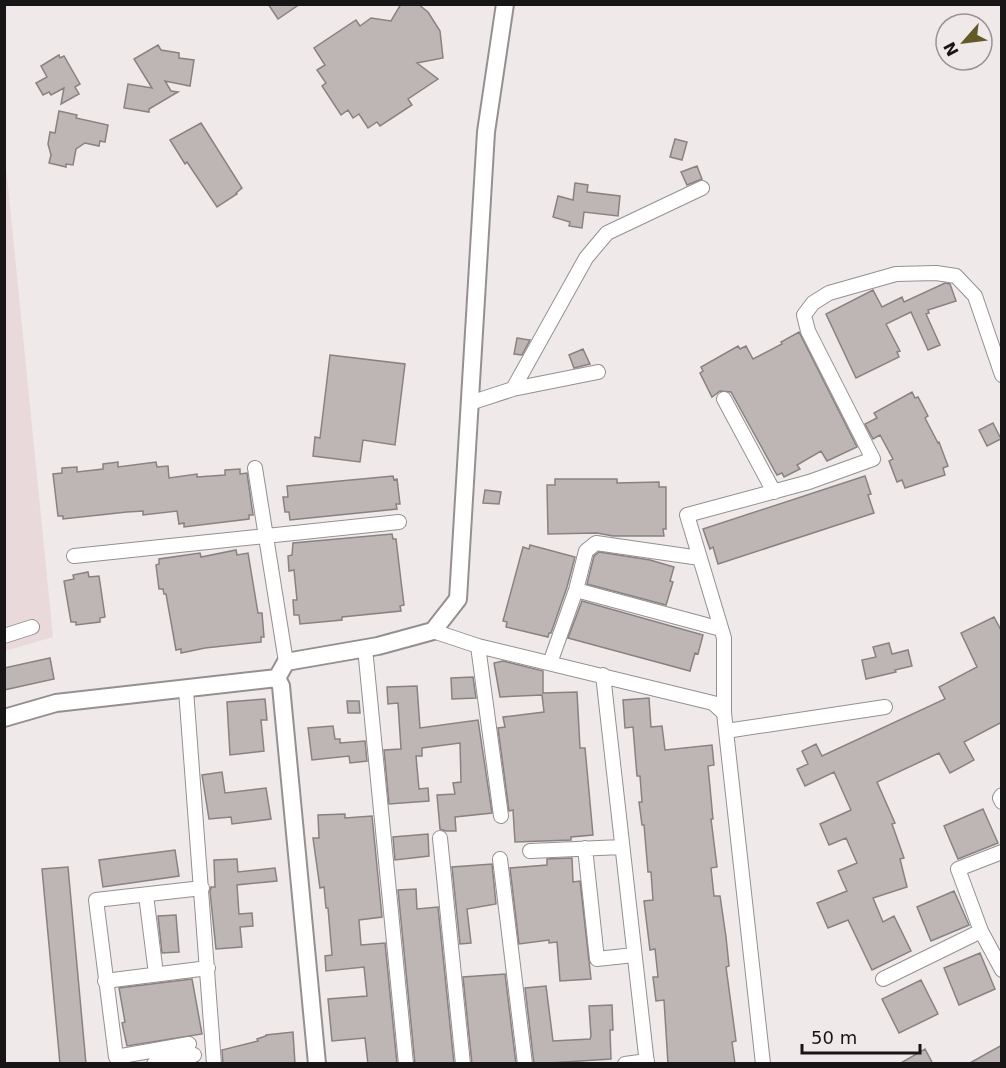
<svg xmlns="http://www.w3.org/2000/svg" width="1006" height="1068" viewBox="0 0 1006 1068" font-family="'DejaVu Sans',sans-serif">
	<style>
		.built { fill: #e9d9db }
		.building { fill: #bdb6b5; stroke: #888281; stroke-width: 1.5 }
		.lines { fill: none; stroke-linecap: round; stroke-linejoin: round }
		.minor-casing { stroke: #968f90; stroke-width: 16 }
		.tertiary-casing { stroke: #968f90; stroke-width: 20 }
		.minor { stroke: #fff; stroke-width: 14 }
		.tertiary { stroke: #fff; stroke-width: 16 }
	</style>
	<rect width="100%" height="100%" fill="#f0e9ea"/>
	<!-- built -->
	<path class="built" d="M4,146L53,637L5,651H4Z"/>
	<!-- building -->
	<path class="building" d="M268,4H300L278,19Z
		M401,4H418L428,12L440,31L443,58L417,63L438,79L408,99L412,105L380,126L377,122L368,128L359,114L353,118L348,110L341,115L322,86L326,83L317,70L325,65L314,48L356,20L360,26L371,18L391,21Z
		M158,45L161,50L179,53V58L194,60L190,86L165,81L171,91L178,92L149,109V112L124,108L128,84L152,88L134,59Z
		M59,55L60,58L64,56L80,84L75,87L79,94L61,104L64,88L51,95L49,92L43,95L36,83L47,77L41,66Z
		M59,111L77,115L76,118L108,125L105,142L100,141L99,146L85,143L76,149L73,165L66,164V167L49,163L51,155L48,144L50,132L55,133Z
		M201,123L242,188L236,193L237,194L217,207L187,162L185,164L170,140Z
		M675,139L687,142L682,160L670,157Z
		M697,166L702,179L687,185L681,172Z
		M575,183L588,185L587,192L620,196L618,216L584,212L582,228L569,226L570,222L553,217L558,196L573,200Z
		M945,283L950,284L956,301L928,310L929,313L926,314L940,345L928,350L911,312L886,324L900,351L897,352L899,357L856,378L826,314L873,290L882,307L902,297L904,302Z
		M799,332L857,447L827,461L821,451L797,465L800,469L784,477L782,473L777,475L731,392L720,391L712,397L700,373L703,371L701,367L738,346L740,349L746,346L753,359L782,344L781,342Z
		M517,338L530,340L522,355L514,354Z
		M583,349L590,364L574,368L569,355Z
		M330,355L405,364L395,445L363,440L360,462L313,456L315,437L320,438Z
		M912,392L915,398L918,397L928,416L925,418L938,443L939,442L948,466L943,468L945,475L905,488L902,480L897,482L889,461L893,459L880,435L873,439L865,424L877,418L874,413Z
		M993,423L1001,439L987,446L979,430Z
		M118,462V467L156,462L157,467L168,466L169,478L197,474V477L225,475V470L240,469V474L247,473L253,515H249V519L184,527V523L179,524L177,511L143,515V511L127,512L63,519V516H58L53,474L62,473V468L77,467V472L103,469V464Z
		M393,476L394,480L397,479L400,504H396L397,509L290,520L289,512H285L283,497H288L287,486Z
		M865,476L871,494L868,495L874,513L718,564L713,547L710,549L703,529Z
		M555,479H617V483L659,482V487H666V529H663L664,536H613L597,533L548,534L547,485H555Z
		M485,490L501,492L499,504L483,503Z
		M392,534L393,539H396L401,581L404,605L400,606L401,611L342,617V620L300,624L299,615H294L293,600H297L294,570L289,571L288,556L292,555L293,543Z
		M530,545L575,557L567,587L551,633H549L548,637L506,627L507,622L503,621L523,547L529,549Z
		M236,550L237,555L248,553L258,613H262L264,637H261V642L205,648L181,653V649L176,650L166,594H164L163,589H159L156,565L159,564V559L200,553L201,557Z
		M599,552L650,560L674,567L670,581L673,582L666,605L587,584L594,556Z
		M88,572L89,577L99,576L105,617L100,618V622L76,625V622H71L64,581L74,579L73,575Z
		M582,601L703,635L698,654L695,653L690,671L568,638Z
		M994,617L1002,632V722L964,742L974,760L950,773L939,753L877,782L895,823L892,824L904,858L900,859L907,887L873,898L883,922L894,916L911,951L872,970L848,920L828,928L817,903L847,891L838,871L857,863L846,838L829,845L820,824L851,810L834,772L805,786L797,769L808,764L802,751L816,744L822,756L945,699L939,687L977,667L961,633Z
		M889,643L892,654L908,650L912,666L895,670L896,672L866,679L862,660L876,657L873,647Z
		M50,658L54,679L4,690V668Z
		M503,661L543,671V693L577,692L580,748H585L593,835L571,837V840L515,842L513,810L509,811L498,728L505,727L503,717L544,712L542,695L500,697L494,663Z
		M473,677L476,698L452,699L451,678Z
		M417,686L420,728L478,720L492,813L455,817L456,831H446L440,829L437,795L455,794L453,783L461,782L460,743L422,748V756H416L419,789L428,788L429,801L389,804L384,750L401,749L398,703L388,704L387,687Z
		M649,698L651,727L662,726L665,750L712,745L714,765L708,766L713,819H711L717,867L711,868L714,896H720L726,937L729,966L726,967L736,1041L732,1042L735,1064H668L664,1000L656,1001L653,977H658L655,949L650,950L644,901L653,900L651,872H648L644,825H642L639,802H642L640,776H637L633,727L625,728L623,700Z
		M265,699L267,720H261L264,751L230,755L227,702Z
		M347,701H359L360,713H348Z
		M333,726L335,739H340V743L365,741L367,761L350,763L349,756L312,760L308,728Z
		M222,772L225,793L266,788L271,819L232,824L231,817L209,819L202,775Z
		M983,809L998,843L958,859L944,826Z
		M345,814V818L372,816L382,917L359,920L361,945L385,943L397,1064H368L365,1038L332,1041L328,999L367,996L364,967L326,971L325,956L332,955L328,908H326L324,887L320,888L313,838H319L318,815Z
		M428,834L429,856L395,860L393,837Z
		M175,850L179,876L103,887L99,860Z
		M572,858L573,882L580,881L591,979L560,981L557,942L549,943V940L519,944L510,868L547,865V859Z
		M237,859L238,872L275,868L277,881L237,885L239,914L252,913L253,926L240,927L242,947L216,949L210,892L211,887H215L214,860Z
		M492,864L496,904L467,909L471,943L460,944L452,867Z
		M68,867L86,1064H60L42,869Z
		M416,889L417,909L438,907L454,1064H415L398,890Z
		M954,891L969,925L931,941L917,907Z
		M176,915L179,952L162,953L158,916Z
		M980,953L995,989L959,1005L944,968Z
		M505,974L516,1064H472L463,977Z
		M192,979L202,1034L127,1046L122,1023L125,1022L119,988Z
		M921,980L938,1014L899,1033L882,999Z
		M546,986L553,1041L590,1039L591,1036L589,1006L612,1005L613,1030H610L611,1059L534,1064L525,988Z
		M293,1032L295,1064H223L222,1050L258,1041L257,1039L266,1036V1035Z
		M1002,1045V1064H968Z
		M925,1049L933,1064H899Z"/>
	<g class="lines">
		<defs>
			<path id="minor" d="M513,389L586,258L607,233L702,188
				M724,399L774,492
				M470,403L513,389L598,372
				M255,468L286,662
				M74,556L399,522
				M576,590L721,629
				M433,631L478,646L713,703L724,713L763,1064
				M4,636L32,627
				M478,646L501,816
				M365,648L406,1064
				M550,663L576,590L586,551L596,543L700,558
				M603,675L647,1064
				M186,690L214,1064
				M724,713V638L687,515L809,482L873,459L808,331L804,315L813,303L829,293L896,274L936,273L956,276L975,296L1002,375
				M726,731L885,707
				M1002,795L1000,798L1002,802
				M440,838L463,1064
				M585,848L597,959L634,955
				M530,851L622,847
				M1002,852L958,869L981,931L1002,970
				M500,859L525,1064
				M146,895L156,974
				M883,979L981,931
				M105,981L208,968
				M189,1044L116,1057L96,900L202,888
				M154,1064L194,1055
				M625,1064L647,1061"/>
			<path id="tertiary" d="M4,718L56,703L277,678
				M317,1064L281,686L277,678L286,662L378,646L433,631L458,599L486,132L505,4"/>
		</defs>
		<!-- minor casing -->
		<use href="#minor" class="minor-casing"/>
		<!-- tertiary casing -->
		<use href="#tertiary" class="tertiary-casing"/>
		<!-- minor -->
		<use href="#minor" class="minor"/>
		<!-- tertiary -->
		<use href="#tertiary" class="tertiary"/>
	</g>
	<!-- border -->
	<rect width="1006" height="1068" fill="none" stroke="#171515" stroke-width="12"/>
	<!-- north arrow -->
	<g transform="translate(964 42) rotate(242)"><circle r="28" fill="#f0e9ea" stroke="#999495" stroke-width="1.5"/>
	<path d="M0-4.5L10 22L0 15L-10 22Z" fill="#645a27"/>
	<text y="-9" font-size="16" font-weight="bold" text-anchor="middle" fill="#171515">N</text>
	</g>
	<!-- scale -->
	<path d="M802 1044v9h118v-9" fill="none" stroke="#171515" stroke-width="3"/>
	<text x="811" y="1044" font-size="18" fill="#171515" stroke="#f0e9ea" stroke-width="4.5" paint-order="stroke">50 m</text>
</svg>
